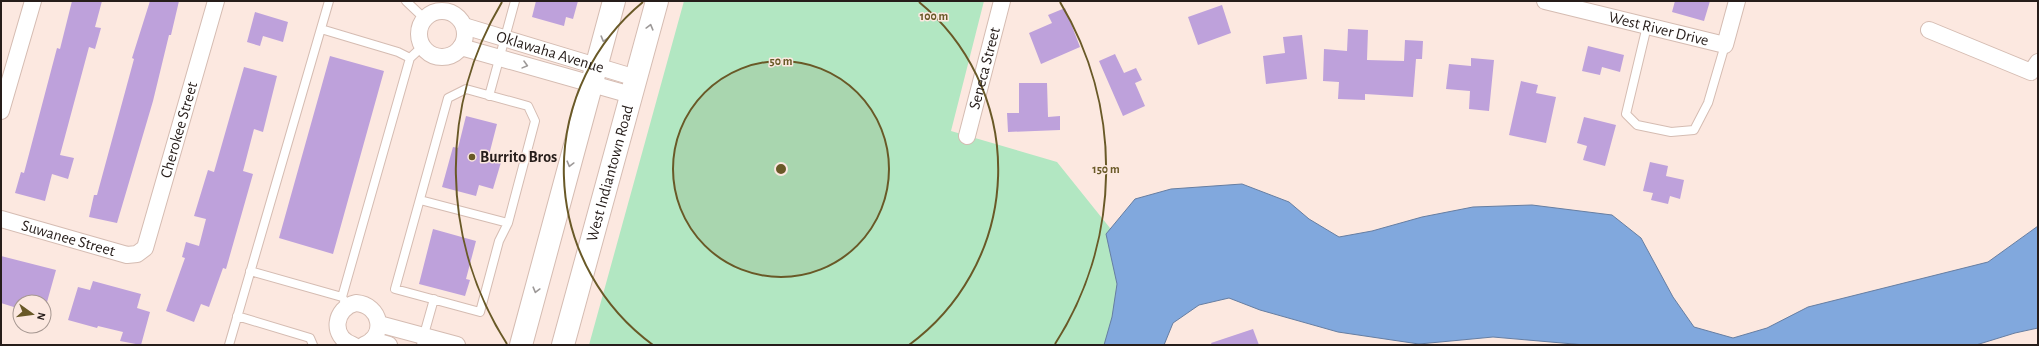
<svg xmlns="http://www.w3.org/2000/svg" width="2039" height="346" viewBox="0 0 2039 346" font-family="'Alegreya Sans',sans-serif">
	<style>
		.green { fill: #b2e7c2 }
		.water { fill: #81a8dd; stroke: #667ea2 }
		.building { fill: #bea1db }
		.lines { fill: none; stroke-linecap: round; stroke-linejoin: round }
		.lane-casing { stroke: #d5bcb2; stroke-width: 10 }
		.street-casing { stroke: #d5bcb2; stroke-width: 18 }
		.primary-casing { stroke: #d5bcb2; stroke-width: 24 }
		.lane { stroke: #fff; stroke-width: 8 }
		.street { stroke: #fff; stroke-width: 16 }
		.primary { stroke: #fff; stroke-width: 22 }
		.oneway { stroke: #9d9998 }
		.ring { fill: none; stroke: #695927; stroke-width: 2 }
		.poi-dot { fill: #695927; stroke: #fce8e0; stroke-width: 1.5 }
		.labels { text-anchor: middle; dominant-baseline: central; stroke-width: 3; stroke-linejoin: round; paint-order: stroke }
		.street-label { font-size: 16px; fill: #261d1a; stroke: #fce8e0 }
		.poi-label { font-size: 16px; font-weight: bold; fill: #261d1a; stroke: #fce8e0; text-anchor: start }
		.centre { fill: #695927; stroke: #fce8e0; stroke-width: 2 }
		.ring-label { font-size: 12px; text-anchor: middle; font-weight: bold; fill: #695927; stroke: #fce8e0; stroke-width: 3; stroke-linejoin: round; paint-order: stroke }
	</style>
	<rect width="100%" height="100%" fill="#fce8e0"/>
	<!-- green -->
	<path class="green" d="M684,1H984L951,131L1057,162L1122,243L1113,345H589Z"/>
	<!-- water -->
	<path class="water" d="M1242,184L1289,202L1309,219L1339,237L1372,231L1422,217L1473,207L1532,205L1612,215L1641,238L1673,297L1694,327L1733,338L1767,328L1808,307L1988,262L2038,226V328L2015,333L1976,345H1585L1493,337L1419,344L1338,332L1260,310L1229,298L1199,305L1173,323L1164,345H1104L1112,317L1117,284L1106,234L1135,199L1171,189Z"/>
	<!-- building -->
	<path class="building" d="M72,1H102L95,27L101,28L95,49L89,47L60,155L74,158L68,179L52,174L45,201L15,193L21,172L24,173L57,48L60,49Z
		M150,1H179L171,35H169L153,101L117,223L89,217L94,195H97L134,59L132,58Z
		M536,1H578L573,19L566,17L564,26L532,17Z
		M1675,1H1710L1704,21L1672,12Z
		M1222,5L1231,33L1198,45L1188,17Z
		M1065,8L1080,47L1041,64L1029,33L1052,23L1048,15Z
		M255,12L288,22L283,42L263,36L260,46L247,42Z
		M1348,29L1368,30L1367,60L1404,61L1405,40L1423,41L1422,59H1416L1413,97L1365,94V100L1338,99L1339,82L1323,81L1324,49L1347,51Z
		M1302,35L1307,79L1266,84L1263,56L1285,53L1283,37Z
		M1588,46L1624,55L1620,72L1602,67L1600,75L1582,71Z
		M1115,54L1124,73L1136,68L1142,80L1135,83L1145,106L1123,116L1099,61Z
		M330,56L384,71L333,254L279,238Z
		M1471,58L1494,60L1489,111L1469,109L1470,91L1446,89L1449,64L1471,66Z
		M244,67L277,76L263,132L254,129L243,171L253,174L226,269L223,268L209,307L201,304L194,322L166,311L185,258L182,257L186,242L199,246L206,219L194,216L208,170L214,172Z
		M1521,81L1538,85L1536,93L1556,97L1546,143L1509,135Z
		M1019,83H1047L1048,117L1060,116V130L1008,132L1007,113H1019Z
		M466,116L497,124L489,155L502,159L493,189L479,185L476,196L442,187L453,147L458,148Z
		M1584,117L1616,125L1605,166L1583,160L1587,146L1577,143Z
		M1650,162L1668,166L1666,176L1684,180L1680,199L1670,196L1668,204L1651,200L1653,193L1643,191Z
		M433,229L476,241L466,279L470,280L465,296L419,284Z
		M1,256L56,270L47,302H20V309L1,303Z
		M93,281L141,294L137,308L150,312L141,345L120,341L123,332L98,326L97,328L68,320L78,287L90,290Z
		M1253,329L1259,345H1212L1211,343Z"/>
	<g class="lines">
		<defs>
			<path id="lane" d="M406,1L425,19
				M1647,26L1626,114L1637,125L1671,132L1694,130L1708,103L1725,45
				M321,29L398,52L410,58
				M466,89L528,106L535,121L508,223L499,241L480,312L395,289L448,98Z
				M489,96L515,1
				M420,200L508,223
				M250,271L342,297L345,302
				M342,297L410,58L423,46
				M237,316L310,338L313,345
				M229,345L329,1
				M421,345L434,299"/>
			<g id="street">
				<path id="s1" d="M1545,1L1725,45L1737,1"/>
				<circle cx="442" cy="34" r="23"/>
				<path id="s2" d="M464,26L636,78"/>
				<path d="M1929,30L2031,72L2038,62"/>
				<path d="M461,47L631,95"/>
				<path d="M1,111L33,1"/>
				<path id="s3" d="M967,136L1002,1"/>
				<path id="s4" d="M1,219L127,255L137,254L145,248L216,1"/>
				<path d="M379,324L457,345"/>
				<path d="M372,340L389,345"/>
				<path d="M353,345C330,337 334,308 356,303C381,305 387,336 364,345"/>
			</g>
			<g id="primary">
				<path d="M521,345L614,1"/>
				<path id="s5" d="M563,345L657,1"/>
			</g>
		</defs>
		<!-- lane casing -->
		<use href="#lane" class="lane-casing"/>
		<!-- street casing -->
		<use href="#street" class="street-casing"/>
		<!-- primary casing -->
		<use href="#primary" class="primary-casing"/>
		<!-- lane -->
		<use href="#lane" class="lane"/>
		<!-- street -->
		<use href="#street" class="street"/>
		<!-- primary -->
		<use href="#primary" class="primary"/>
	</g>
	<!-- one-way arrows -->
	<defs><path id="oneway-chevron" d="M-2-3.5L2.5 0L-2 3.5" fill="none" stroke-width="1.6" stroke-linecap="round" stroke-linejoin="round"/></defs>
	<g class="oneway">
		<use href="#oneway-chevron" transform="translate(650 27) rotate(-75)"/>
		<use href="#oneway-chevron" transform="translate(604 39) rotate(106)"/>
		<use href="#oneway-chevron" transform="translate(525 65) rotate(15)"/>
		<use href="#oneway-chevron" transform="translate(570 164) rotate(105)"/>
		<use href="#oneway-chevron" transform="translate(536 290) rotate(105)"/>
	</g>
	<!-- distance rings -->
	<circle cx="781" cy="169" r="108" fill="#695927" fill-opacity=".12"/>
	<g class="ring">
		<circle cx="781" cy="169" r="108"/>
		<path d="M653 345A217 217 0 0 1 643 2M919 2A217 217 0 0 1 909 345"/>
		<path d="M507 344A325 325 0 0 1 502 2M1060 2A325 325 0 0 1 1055 344"/>
	</g>
	<!-- markers -->
	<circle class="poi-dot" cx="472" cy="157" r="4"/>
	<g class="labels">
		<!-- street labels -->
		<g class="street-label">
			<text stroke="none"><textPath href="#s1" startOffset="117">West River Drive</textPath></text>
			<text stroke="none"><textPath href="#s2" startOffset="90">Oklawaha Avenue</textPath></text>
			<text stroke="none"><textPath href="#s3" startOffset="70">Seneca Street</textPath></text>
			<text stroke="none"><textPath href="#s4" startOffset="274">Cherokee Street</textPath></text>
			<text stroke="none"><textPath href="#s5" startOffset="178">West Indiantown Road</textPath></text>
			<text stroke="none"><textPath href="#s4" startOffset="70">Suwanee Street</textPath></text>
		</g>
		<!-- poi labels -->
		<g class="poi-label">
			<text x="480" y="157">Burrito Bros</text>
		</g>
	</g>
	<circle cx="781" cy="169" r="6" class="centre"/>
	<g class="ring-label">
		<text x="934" y="20">100 m</text>
		<text x="781" y="65">50 m</text>
		<text x="1106" y="173">150 m</text>
	</g>
	<!-- border -->
	<rect width="2039" height="346" fill="none" stroke="#261d1a" stroke-width="4"/>
	<!-- north arrow -->
	<g transform="translate(32 314) rotate(104)"><circle r="19" fill="#fce8e0" stroke="#a69791"/>
	<path d="M0-3L7 15L0 10L-7 15Z" fill="#695927"/>
	<text y="-6" font-size="11" font-weight="bold" text-anchor="middle" fill="#261d1a">N</text>
	</g>
</svg>
